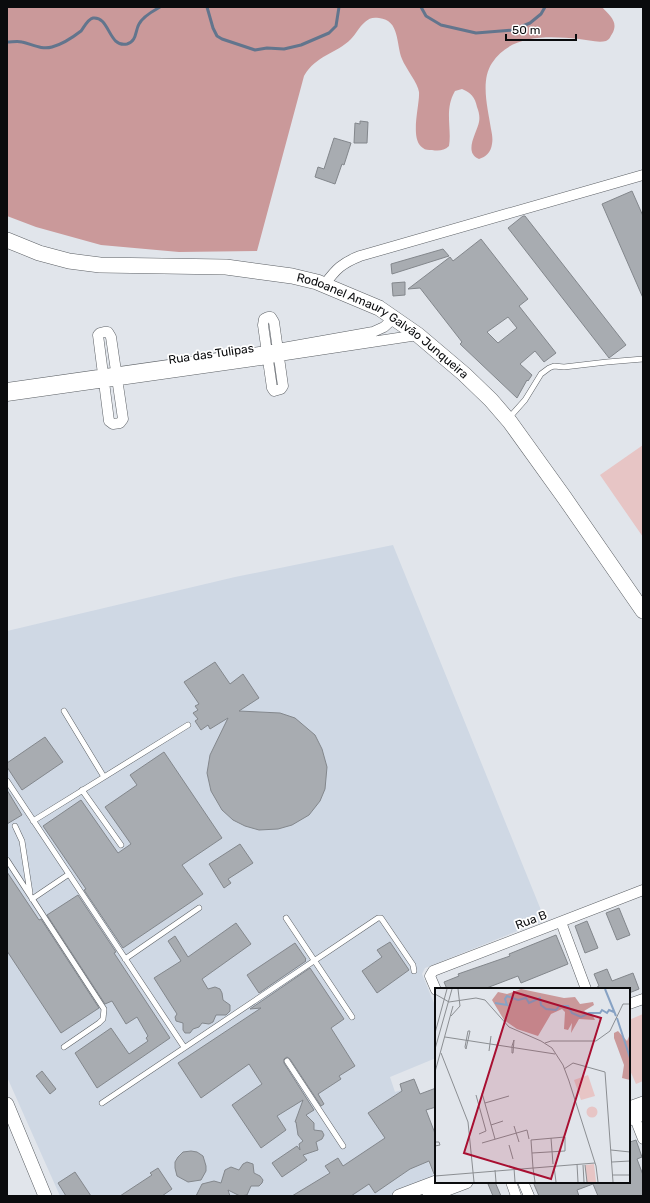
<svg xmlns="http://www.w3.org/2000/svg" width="650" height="1203" viewBox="0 0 650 1203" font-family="Rubik,sans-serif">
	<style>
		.built { fill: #cfd8e4 }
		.green { fill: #e7c5c5 }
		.forest { fill: #ca999a }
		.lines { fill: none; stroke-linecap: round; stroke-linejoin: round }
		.stream { stroke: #62758d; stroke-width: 3 }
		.building { fill: #a8acb1; stroke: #83878c; fill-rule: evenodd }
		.service-casing { stroke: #5c6065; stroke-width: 6 }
		.minor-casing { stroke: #5c6065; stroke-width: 11 }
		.tertiary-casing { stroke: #5c6065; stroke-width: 14 }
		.secondary-casing { stroke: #5c6065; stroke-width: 16 }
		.service { stroke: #fff; stroke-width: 5 }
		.minor { stroke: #fff; stroke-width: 10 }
		.tertiary { stroke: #fff; stroke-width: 13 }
		.secondary { stroke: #fff; stroke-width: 15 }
		.labels { text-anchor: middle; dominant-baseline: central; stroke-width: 3.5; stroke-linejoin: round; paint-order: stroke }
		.street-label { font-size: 12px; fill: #0a0b0d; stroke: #fff }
		.inset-river { fill: none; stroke: #87a2c4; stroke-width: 2 }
		.inset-road { fill: none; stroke: #8b8e92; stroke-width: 1 }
		.view { fill: #a80f31; fill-opacity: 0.15; stroke: #a80f31; stroke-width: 2 }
		.inset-edge { fill: none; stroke: #0a0b0d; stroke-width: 2 }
	</style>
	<rect width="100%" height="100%" fill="#e1e5eb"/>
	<!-- built -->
	<path class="built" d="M393,545L545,920L425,968L422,974L436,1008V1058L390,1077L395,1092L401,1090L436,1182L398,1196H60L7,1077V631L235,577Z"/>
	<!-- green -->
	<path class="green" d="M643,445V537L600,475Z
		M643,1014V1081L636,1084L629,1068V1020Z"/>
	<!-- forest -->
	<path class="forest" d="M7,7H602C610,16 619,22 612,34C610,37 610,39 606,41C598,43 588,40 579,39C548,36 511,34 492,63C480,81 488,109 491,129C492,134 493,139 492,144C491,152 486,157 479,159C463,152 477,133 479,122C480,117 479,112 477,107C475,97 471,93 462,89L455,91C444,110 452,128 449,146C444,151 438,151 432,150C429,150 425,150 423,148C409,140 420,105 419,92C418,83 406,69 402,59C396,44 400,20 379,18C373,17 369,18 365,22C359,27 356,34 351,39C336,54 316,55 304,76L257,251L179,252L101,245L36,227L7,216Z"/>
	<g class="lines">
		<!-- stream -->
		<path class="stream" d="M207,7L213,28L217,36L222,39L255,50L267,48L284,49L301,45L329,33L336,26L339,7
			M421,7L426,16L441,25L476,33L513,30L530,23L541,14L545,7
			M7,42C12,42 18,41 22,42C32,44 41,50 52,47C63,44 72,38 81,31C84,27 88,19 93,18C110,16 108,48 127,44C137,41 135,31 139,24C143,16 153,11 160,7"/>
	</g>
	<!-- building -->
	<path class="building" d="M360,121L368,122L367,143H354L355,123L360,124Z
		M334,138L351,143L344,165L342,164L335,184L315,177L318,167L324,169Z
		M632,191L643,216V298L602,204Z
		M523,216H525L626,345L609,358L508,228Z
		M481,239L528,299L519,306L556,353L544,362L535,351L520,364L532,375L528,381L527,380L517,398L460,344L462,342L420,288L408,289L450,257L453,261ZM508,317L517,328L498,343L487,332Z
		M443,249L449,256L392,274L391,264Z
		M405,282V295L393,296L392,283Z
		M215,662L230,684L243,674L259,698L239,711L280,713L295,718L315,735L322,749L327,767L325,789L320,801L309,815L292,825L278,829L259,830L245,826L233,820L222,810L211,791L207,773L210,755L228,718L210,729L208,725L201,730L195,721L198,719L193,713L198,710L195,706L199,704L184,682Z
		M45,737L63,762L22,790L7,767V763Z
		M164,752L222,838L182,865L203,894L123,948L84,890L86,889L43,826L81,800L118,853L131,844L105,807L137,785L130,775Z
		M7,790L22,815L7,824Z
		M240,844L253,863L228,879L231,883L224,888L209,864Z
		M7,872L39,920L41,919L99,1008L61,1033L7,951Z
		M78,895L116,952L114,953L170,1038L97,1088L75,1053L111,1028L129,1054L148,1041L146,1038L148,1036L137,1017L126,1024L112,1001L105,1004L47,915Z
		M619,908L630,935L617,940L606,913Z
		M587,921L598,948L585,953L575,926Z
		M236,923L251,944L202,979L208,989L215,987L220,989L222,993L223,1000L230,1005V1011L226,1015H216L213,1022L209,1024L202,1023L199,1027L193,1029L190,1033H185L183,1030V1023L176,1021L175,1017L177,1014L154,978L181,961L168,941L175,936L188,957Z
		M556,935L568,964L521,983L518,976L484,989H447L444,982L459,976L458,974L510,956L509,954Z
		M390,942L409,970L377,993L362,971L382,957L377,950Z
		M295,943L306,959L305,960L306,961L259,993L247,975Z
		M310,968L344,1019L331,1028L355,1066L339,1076L341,1079L318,1094L324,1104L321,1106L290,1059L287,1057L284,1059V1063L314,1110L306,1115L314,1123V1130L322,1131L324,1135L322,1139L316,1142L318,1150L303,1155L307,1160L282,1177L272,1163L297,1146L300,1150L299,1144L303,1141L298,1135L296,1122H295L303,1100L277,1116L286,1130L261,1148L232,1105L262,1084L249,1064L201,1098L178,1063L261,1008L250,1009Z
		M607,969L612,981L633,973L639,989L629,993V989H594L599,986L594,974Z
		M42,1071L56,1089L50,1094L36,1076Z
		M414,1079L420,1094L436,1088V1107L426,1110L436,1136V1174H434L429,1161L410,1169L375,1193L369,1184L351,1196H292L330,1173L325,1166L338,1158L343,1166L385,1138L368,1113L402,1091L400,1084Z
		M629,1140L630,1142L636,1140L642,1157L637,1159L643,1175V1196H598L593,1184L577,1190L579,1196H539L533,1182H629Z
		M191,1151L197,1152L203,1156L206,1166V1171L201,1180L188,1182L177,1176L175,1168V1162L178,1157L183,1152Z
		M247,1162L253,1164L254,1173L260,1176L263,1180L262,1183L259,1186H251L247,1195L240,1196L228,1190L230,1196H196L202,1184L214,1181L221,1183L225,1170L231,1167L239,1170L243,1164Z
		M158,1168L172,1189L162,1196H120L152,1175L150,1173Z
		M75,1172L91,1196H66L58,1183Z
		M495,1182L501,1196H493L488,1184Z"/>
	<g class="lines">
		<defs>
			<path id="service" d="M509,418L525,400L541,374L549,368L554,366L564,367L607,362L643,359
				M64,711L104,777
				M7,781L184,1047
				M82,790L121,845
				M33,821L188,725
				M15,826L22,841L30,893
				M7,860L104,1009L103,1019L99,1023L64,1047
				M32,899L69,874
				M286,918L352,1017
				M125,959L199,908
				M287,1061L343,1146
				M102,1103L378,918H381L413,965L414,971"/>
			<path id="minor" d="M325,284C336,269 342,263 360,256L643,175
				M268,317H271L274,322L283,386L281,389L274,391L272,388L263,325L264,319Z
				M104,332H108L111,337L123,419L120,423L113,424L109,421L98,335L100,333Z
				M7,388L266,351L373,332L384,327L394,318
				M7,396L268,359L279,356L418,335
				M561,922L586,989
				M436,990L430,976L433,971L643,890
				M629,1004L643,999
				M632,1111L643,1139
				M511,1182L516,1196
				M523,1182L529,1196"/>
			<path id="tertiary" d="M7,1104L45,1196
				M629,1108L643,1103
				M629,1119L643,1114
				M399,1196L436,1182
				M429,1196L466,1182"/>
			<g id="secondary">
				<path id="s1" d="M7,240L39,253L69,261L100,265L226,267L292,276L317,282L379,308L418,335L464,374L491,400L510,422L564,497L643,611"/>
			</g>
		</defs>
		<!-- service casing -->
		<use href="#service" class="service-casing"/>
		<!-- minor casing -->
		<use href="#minor" class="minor-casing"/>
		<!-- tertiary casing -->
		<use href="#tertiary" class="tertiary-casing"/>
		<!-- secondary casing -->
		<use href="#secondary" class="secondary-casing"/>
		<!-- service -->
		<use href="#service" class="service"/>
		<!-- minor -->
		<use href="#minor" class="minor"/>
		<!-- tertiary -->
		<use href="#tertiary" class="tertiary"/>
		<!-- secondary -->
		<use href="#secondary" class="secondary"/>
	</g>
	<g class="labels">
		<!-- street labels -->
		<g class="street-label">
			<text stroke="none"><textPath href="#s1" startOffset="394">Rodoanel Amaury Galvão Junqueira</textPath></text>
			<text transform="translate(211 354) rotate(-8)">Rua das Tulipas</text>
			<text transform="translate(531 920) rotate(-21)">Rua B</text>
		</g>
	</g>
	<!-- overview -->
	<g transform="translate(435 988)">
		<rect width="195" height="195" fill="#e1e5eb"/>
		<path d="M153,87L160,108L146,112L139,92ZM151.5 124a5.5 5.5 0 1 1 11 0a5.5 5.5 0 1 1-11 0ZM159,176L161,194H152L150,177Z" fill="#e7c5c5"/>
		<path d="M86,1L129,10L140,9L145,16L158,14L159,17L149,23L158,28L160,32L144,31L136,45L137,35L133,42L129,41L130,24L127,21L116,26L103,48L82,41L69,32L57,12L63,4L72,6ZM183,43L192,53L195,46V92L187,90L189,77L179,50V45Z" fill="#ca999a"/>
		<path class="inset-river" d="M170,1L181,28M60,15L72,17L70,11L72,8L83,12L91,10L94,15L105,10L106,17L111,21L121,22L124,18H133L137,25L146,29L154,25H165L167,22L172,25L174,22L179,24M182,30L195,70"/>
		<path class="inset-road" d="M23,1L25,18M0,6L14,14L41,10L50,12L74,39L106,53L117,60L128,77L134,93L161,178L163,194M16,28L25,18M33,43H35L31,61L30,59ZM0,45L12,1M10,49L120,66M79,52L78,65H77V58ZM110,55L116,53H161L175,43L188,16H195M0,61L17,1M54,63L56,48M6,65L33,134L39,194M129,81L138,75L170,84L178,194M0,84L18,18M47,105L60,151M41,107L51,143L44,146M50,115L74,108M56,137L68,133M79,138L84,154M116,150L118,176M0,154H4L5,157L0,158M47,155L92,142L94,151M74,157L78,171M176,162L195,164M97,165L130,163V149L96,152L98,180L100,194M177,174L195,173M142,176L143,194M148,177L149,194M150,177L152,194M119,178L121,194M79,180L80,194M60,182L61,194M178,187H195M0,188L160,175"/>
		<path class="view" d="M79,4L166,30L116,191L29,165Z"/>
		<rect width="195" height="195" class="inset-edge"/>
	</g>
	<!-- border -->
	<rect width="650" height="1203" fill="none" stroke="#0a0b0d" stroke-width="16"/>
	<!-- scale -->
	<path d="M506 34v6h70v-6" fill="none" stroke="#0a0b0d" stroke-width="2"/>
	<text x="512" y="34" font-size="12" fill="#0a0b0d" stroke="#ffffff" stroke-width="3" paint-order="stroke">50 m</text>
</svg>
